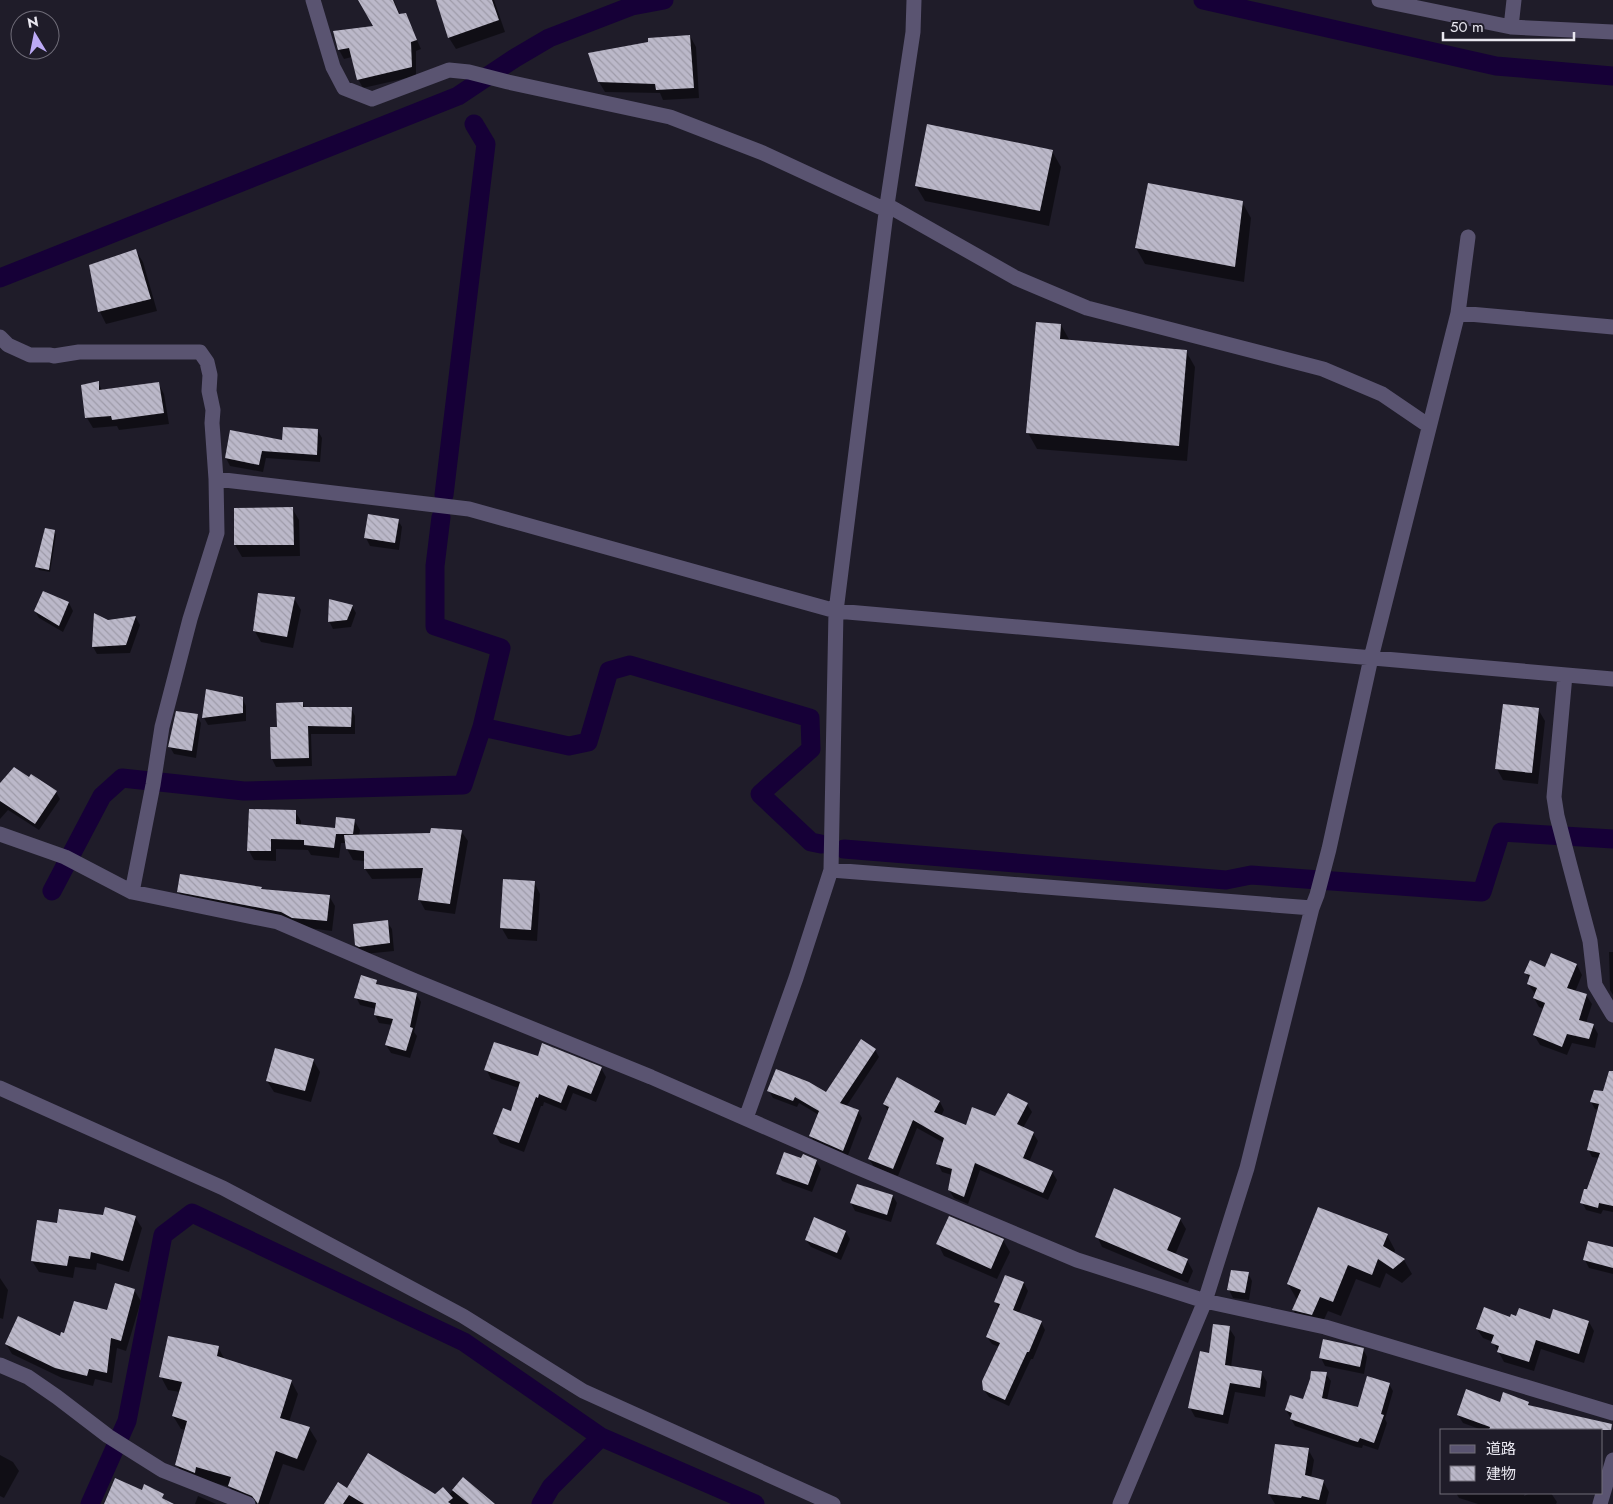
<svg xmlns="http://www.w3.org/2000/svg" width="1613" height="1504" viewBox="0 0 1613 1504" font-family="Jost,'Noto Sans JP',sans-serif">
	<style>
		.shadow { fill: #0007 }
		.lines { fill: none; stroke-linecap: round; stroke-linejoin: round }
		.canal { stroke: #160037; stroke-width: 19 }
		.building { fill: url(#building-back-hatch) }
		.minor { stroke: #5a5471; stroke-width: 15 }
	</style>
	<defs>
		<pattern id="building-back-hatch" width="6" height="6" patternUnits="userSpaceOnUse" patternTransform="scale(1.25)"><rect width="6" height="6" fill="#bbb8c9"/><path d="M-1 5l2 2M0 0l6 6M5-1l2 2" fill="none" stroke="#9e9ba9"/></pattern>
	</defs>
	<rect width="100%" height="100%" fill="#1f1c29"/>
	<!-- shadow -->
	<path class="shadow" d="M359,0H394L400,15L405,14L421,49L416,51V76L363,88L358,79L352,57L344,59L339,50L335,33L375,27Z
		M437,0H494L505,32L456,49L449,38Z
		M690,36L696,47L699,98L663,100L660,93L605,92L599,82Z
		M1052,151L1061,167L1049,226L925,201L916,186Z
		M1242,202L1251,218L1244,282L1145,264L1136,248Z
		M136,251L143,262L157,311L106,324L100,312L90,265Z
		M1061,325L1070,341L1186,351L1195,367L1187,461L1037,449L1028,433Z
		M98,383L102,390L158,383L164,394L169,424L119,430L117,426L93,428L87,418Z
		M318,431L322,438L320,462L266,458L263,472L230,466L226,458Z
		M292,508L299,520L300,556L242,557L235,545V509Z
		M398,520L402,527L399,550L370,546L366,538Z
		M54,531L56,535L50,572L39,570L37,566Z
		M44,593L69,603L73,611L63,632L39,618L35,611Z
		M294,598L301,610L293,648L261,642L254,630Z
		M352,606L356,613L351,627L333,629L329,621Z
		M136,618L140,625L130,653L97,654L93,647L108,621Z
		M242,698L246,706V721L208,725L204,718Z
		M303,703L305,708H351L355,716V734H311L312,766L276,767L272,759L271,729L279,728Z
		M1538,709L1545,721L1538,784L1503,780L1497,769Z
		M197,716L201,723L196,758L174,754L170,747Z
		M30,779L56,792L60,799L39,830L8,810L0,819V785Z
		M295,811L301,821V825L336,829L354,820L360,830L359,836L431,834L461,831L468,841L455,914L425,910L419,899L423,878L372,879L365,869V861L353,860L347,849L346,843H341L339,858L311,855L308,850L276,849V861L254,860L249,851Z
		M534,882L540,894L537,941L508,939L501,927Z
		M261,888L262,890L329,896L335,906L332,931L299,927L184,901L178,891Z
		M387,922L392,929L394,951L364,954L361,952L356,945Z
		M1609,952H1613V995L1610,990Z
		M1552,955L1577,965L1582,975L1575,992L1586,995L1592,1004L1586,1023L1593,1025L1598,1034L1595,1048L1572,1043L1567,1055L1540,1045L1534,1035L1544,1009L1539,1007L1534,998L1535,994L1528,984L1530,980L1526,973L1546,968Z
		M376,981L379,986L416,994L421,1002L414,1032L417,1036L410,1058L391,1053L386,1045L392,1025L379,1023L375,1015L376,1009L360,1005L356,997Z
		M875,1050L879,1057L846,1107L858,1111L862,1118L847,1158L815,1144L811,1136L819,1115L799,1103L797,1107L773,1098L769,1091L827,1094Z
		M539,1058L601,1068L606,1077L596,1102L573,1093L566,1111L544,1102L543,1106H541L524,1152L500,1143L494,1133L511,1112L519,1088L491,1079L486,1069Z
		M313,1060L320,1072L311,1102L274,1092L267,1081Z
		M898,1079L940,1102L944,1110L941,1116L967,1126L996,1118L1027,1104L1032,1112L1023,1128L1033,1133L1038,1141L1029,1162L1052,1172L1057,1180L1048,1200L980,1170L968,1204L954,1198L949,1190L952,1175L942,1172L938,1164L944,1143L917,1128L898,1176L874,1167L869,1159L888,1111L884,1104Z
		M1613,1091V1212L1603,1210L1601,1214L1586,1210L1582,1202L1588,1191L1599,1158L1592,1157L1588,1149L1599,1110L1595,1109L1591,1102Z
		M802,1159L816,1161L821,1169L812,1192L782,1181L778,1174Z
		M893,1196L897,1203L891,1222L855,1211L851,1203Z
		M104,1216L135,1217L142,1228L129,1272L97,1263L96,1270L75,1267L73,1278L39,1272L32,1261L58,1225Z
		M1180,1219L1186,1229L1175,1255L1187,1260L1193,1271L1188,1283L1102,1247L1097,1236Z
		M846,1232L850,1239L841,1260L811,1247L806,1240Z
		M1387,1235L1395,1250L1394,1254L1404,1260L1412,1274L1402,1283L1386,1273L1380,1288L1356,1279L1341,1316L1328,1311L1320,1328L1302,1324L1293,1310L1298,1299L1296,1298L1288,1284Z
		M1003,1240L1010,1252L997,1279L944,1256L938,1244Z
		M1613,1248V1274L1589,1268L1585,1260Z
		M1248,1273L1252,1281L1249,1300L1233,1298L1229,1290Z
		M1006,1276L1024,1283L1028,1291L1019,1313L1041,1322L1045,1330L1033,1359H1031L1009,1406L989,1397L984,1390L999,1347L992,1344L987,1337L999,1309L996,1302Z
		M0,1278L8,1290L3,1319L0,1318Z
		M134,1290L141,1301L126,1351L117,1348L112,1383L95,1379L93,1386L62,1378L12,1354L6,1344L61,1338L108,1312Z
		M1550,1320L1589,1322L1594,1331L1584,1363L1541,1349L1534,1371L1504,1362L1493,1342L1483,1338L1477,1329Z
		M1229,1328L1235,1337L1231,1367L1261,1372L1267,1382L1265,1397L1235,1392L1228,1424L1195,1417L1190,1408L1210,1355Z
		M218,1347L225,1360L291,1381L298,1394L289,1422L309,1428L317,1441L304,1471L283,1464L269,1504H250L237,1499L230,1487L204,1480L184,1478L177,1465L186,1430L181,1429L173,1416L180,1392L168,1390L161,1377Z
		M1363,1349L1367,1357L1364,1374L1325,1366L1321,1358Z
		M1326,1374L1331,1381L1327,1400L1359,1409L1389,1384L1393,1391L1385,1419L1387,1423L1378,1450L1363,1445L1362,1448L1356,1447L1295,1426L1286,1410L1304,1401Z
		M1500,1403H1528L1531,1407L1593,1429L1592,1430H1482L1463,1423L1458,1415Z
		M1308,1449L1314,1460L1311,1478L1323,1481L1329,1492L1326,1504H1275L1269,1494Z
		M0,1455L13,1462L19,1471L4,1498L0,1496Z
		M463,1478L492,1504H325L347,1490L435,1496L449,1495Z
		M1456,1493H1525L1524,1496L1530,1493H1551L1557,1502L1556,1504H1478L1459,1498Z
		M198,1496L216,1504H195Z"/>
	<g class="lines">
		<!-- canal -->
		<path class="canal" d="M1203,0L1496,66L1613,76
			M0,278L458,96L515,58L549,38L632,6L664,0
			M444,495L486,144L474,124
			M482,727L569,746L588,742L609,671L630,665L810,718L811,749L760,794L811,842L821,844
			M844,849L1226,880L1251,875L1482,892L1501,832L1613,839
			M52,891L102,796L122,778L244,791L463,785L482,727L501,648L435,626V566L441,517
			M90,1504L127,1421L163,1235L192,1213L464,1342L601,1437
			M541,1504L551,1487L601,1437L755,1504"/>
	</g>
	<!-- building -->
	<path class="building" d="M358,0H393L399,14L406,13L417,40L411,42L412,67L357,80L349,48L338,50L333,31L373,26Z
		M436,0H492L499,20L448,38Z
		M690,35L694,88L656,90L655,84L598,82L588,53L648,42V38Z
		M927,124L1053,150L1040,211L915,186Z
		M1148,183L1243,201L1235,267L1135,248Z
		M136,249L151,299L98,312L89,265Z
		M1036,322L1061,324L1060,339L1187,350L1179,446L1026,433Z
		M99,381V390L159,382L164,413L112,420L111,416L85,418L81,385Z
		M283,427L318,429L317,455L262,451L259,465L225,458L230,430L282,440Z
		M293,507L294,545H234V508Z
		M368,514L399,519L395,543L364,538Z
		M45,528L55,530L49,570L35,567Z
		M43,591L69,602L59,626L34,611Z
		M258,593L295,597L287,637L253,631Z
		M329,599L353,605L347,620L328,622Z
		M94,613L108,620L136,616L126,645L92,647Z
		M206,689L243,697V713L202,718Z
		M303,702V707H352L351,727L308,726L309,758L271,759L270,727H277L276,703Z
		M1503,704L1539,708L1532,773L1495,769Z
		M176,711L198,714L192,751L168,747Z
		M14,767L29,777L31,774L57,791L35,824L0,801V783Z
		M249,809L296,810V824L335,828L336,817L355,819L353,834H336L334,848L304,845V840L271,839V851H247Z
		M431,828L462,830L450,904L418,900L423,868L364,869V851L346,849L344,835L430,833Z
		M180,874L262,887L261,889L330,895L327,921L292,918L281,912L177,892Z
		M503,879L535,881L531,930L500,928Z
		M388,920L390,943L359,947L355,945L353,924Z
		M1551,953L1577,964L1567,988L1587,994L1579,1020L1594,1024L1589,1039L1567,1034L1562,1047L1533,1035L1545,1003L1533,998L1537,988L1527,984L1530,975L1524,973L1530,960L1545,967Z
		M361,975L377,980L376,984L417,993L410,1027L413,1028L406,1051L385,1045L393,1019L374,1015L376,1003L354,998Z
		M861,1039L876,1049L840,1103L859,1110L843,1151L809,1136L819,1111L795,1097L793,1101L767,1091L776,1069L809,1082L826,1092Z
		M494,1042L538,1056L542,1043L602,1067L591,1094L568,1085L561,1103L539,1094L538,1098L536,1097L519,1143L493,1134L503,1108L511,1111L520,1082L484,1070Z
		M275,1048L314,1059L305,1091L266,1081Z
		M1609,1071H1613V1206L1599,1203L1598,1208L1580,1203L1584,1189H1587L1600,1153L1587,1150L1599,1104L1590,1102L1594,1090L1603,1091Z
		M897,1077L940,1101L934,1112L966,1125L972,1107L995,1116L1008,1093L1028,1103L1017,1124L1034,1132L1023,1158L1053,1171L1043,1193L975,1163L964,1197L948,1190L952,1169L936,1164L944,1138L913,1120L893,1169L868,1159L889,1107L883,1104Z
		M784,1152L801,1158L803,1154L817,1160L808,1185L776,1174Z
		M857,1184L893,1195L887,1215L850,1203Z
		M1114,1188L1181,1218L1167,1250L1188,1259L1182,1274L1095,1237Z
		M105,1207L136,1216L123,1261L91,1252L90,1259L69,1256L67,1266L31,1261L37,1220L57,1223L59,1209L103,1215Z
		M1318,1207L1388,1234L1383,1246L1405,1259L1393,1269L1378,1259L1372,1275L1348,1265L1333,1302L1320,1297L1312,1315L1292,1310L1301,1290L1287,1284Z
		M949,1216L1004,1239L991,1269L936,1244Z
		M814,1217L846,1231L837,1253L805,1240Z
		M1588,1241L1613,1247V1268L1583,1260Z
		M1231,1270L1249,1272L1245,1293L1227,1290Z
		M1005,1275L1024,1282L1013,1310L1042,1321L1029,1352H1027L1005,1400L983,1390L982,1381L1000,1343L986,1337L1000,1304L994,1302Z
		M115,1283L135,1289L121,1341L111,1338L107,1373L89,1369L87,1376L55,1368L5,1344L18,1316L60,1336L61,1332L64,1333L74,1301L107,1310Z
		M1484,1307L1510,1317L1511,1314L1516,1316L1519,1308L1550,1319L1553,1309L1589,1321L1579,1354L1536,1340L1529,1362L1497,1352L1499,1346L1491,1343L1494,1335L1476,1329Z
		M1213,1324L1230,1326L1225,1365L1262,1371L1260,1388L1230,1383L1223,1415L1188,1408L1200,1351L1209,1353Z
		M168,1336L219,1346L217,1356L292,1380L280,1418L310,1427L297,1459L276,1451L258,1504L252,1496L228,1486L231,1477L196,1467L195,1473L175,1465L187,1421L172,1416L182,1382L159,1377Z
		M1323,1339L1364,1348L1360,1367L1319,1358Z
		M1311,1371L1327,1372L1322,1398L1358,1407L1367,1376L1390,1383L1381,1414L1384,1415L1374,1443L1360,1438L1358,1442L1351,1440L1290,1419L1292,1413L1285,1410L1290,1395L1303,1399L1310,1379Z
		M1466,1389L1500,1402L1503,1392L1529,1402L1528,1405L1612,1424L1611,1430H1489L1490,1427L1457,1415Z
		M1275,1444L1309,1448L1305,1475L1324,1480L1319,1500L1302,1496L1301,1498L1268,1494Z
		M368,1453L435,1494L443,1487L453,1498L448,1502L451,1504H364L349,1495L343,1504H324L338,1482L347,1488Z
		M463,1477L495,1504H469L452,1490Z
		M115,1478L142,1490L144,1484L164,1494L162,1498L174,1504H104Z"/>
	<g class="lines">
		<!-- minor -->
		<path class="minor" d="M313,0L333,67L344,88L372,99L449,70L469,72L508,82L670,117L763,153L886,210
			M1379,0L1511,27L1613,32
			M1511,27L1514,0
			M887,205L1016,278L1087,308L1323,369L1382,394L1429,426
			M1458,313L1613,327
			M0,337L8,345L30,355H50L54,356L79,352H200L207,362L210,375L209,391L213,410L212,423L216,479L217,533L190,619L162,727L153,785L132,892
			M216,479L469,509L836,611L1613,679
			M1565,675L1554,797L1557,816L1570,866L1590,941L1595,985L1613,1015
			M0,834L65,857L132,892L278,922L415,981L651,1077L854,1166L1077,1260L1205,1301L1325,1327L1613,1413
			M831,870L1312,908
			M0,1088L223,1188L463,1316L583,1391L833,1504
			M746,1118L796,978L831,870L836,611L887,205L913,32L914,0
			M0,1365L28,1377L57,1397L108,1436L162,1470L248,1504
			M1120,1504L1205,1301L1247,1168L1312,908L1317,895L1329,849L1371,658L1458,313L1468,237
			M1600,1504L1613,1460"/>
	</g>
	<!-- legend -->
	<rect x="1440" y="1429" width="162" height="65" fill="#1f1c29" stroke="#706d79"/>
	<rect x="1450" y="1445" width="25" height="8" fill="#5a5471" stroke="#706d79"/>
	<text x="1486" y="1454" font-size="15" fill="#e9e7f0">道路</text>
	<rect x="1450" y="1466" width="25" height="15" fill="url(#building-back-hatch)" stroke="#706d79"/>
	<text x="1486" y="1479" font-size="15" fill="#e9e7f0">建物</text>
	<!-- north arrow -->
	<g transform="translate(35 35) rotate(350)"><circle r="24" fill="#1f1c29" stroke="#706d79"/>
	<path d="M0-4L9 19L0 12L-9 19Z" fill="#bcaaf5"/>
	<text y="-8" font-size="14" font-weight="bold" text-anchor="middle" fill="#e9e7f0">N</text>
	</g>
	<!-- scale -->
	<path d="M1443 32v8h131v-8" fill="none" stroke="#e9e7f0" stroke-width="2.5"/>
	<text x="1450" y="32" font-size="15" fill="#e9e7f0" stroke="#1f1c29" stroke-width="4" paint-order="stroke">50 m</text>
</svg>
